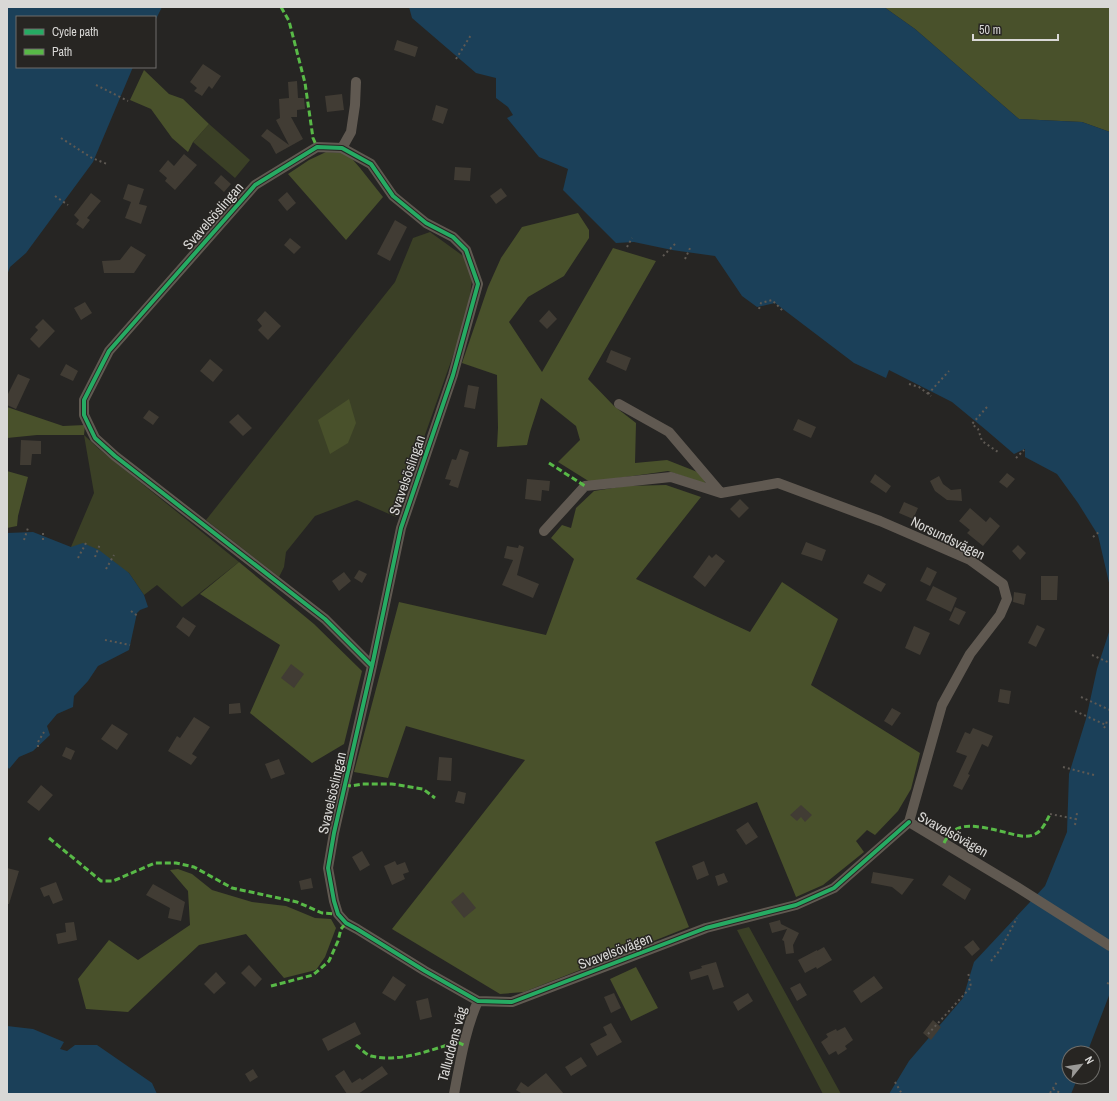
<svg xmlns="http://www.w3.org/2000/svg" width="1117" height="1101" viewBox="0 0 1117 1101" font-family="'Archivo Narrow',sans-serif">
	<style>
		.green { fill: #3b4026 }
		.forest { fill: #49512b }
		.water { fill: #1b4059 }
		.building { fill: #413c34 }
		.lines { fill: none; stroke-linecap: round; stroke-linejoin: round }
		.path { stroke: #5e5953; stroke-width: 2; stroke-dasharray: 2 3; stroke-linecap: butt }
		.minor { stroke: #605951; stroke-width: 10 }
		.quiet { stroke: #58b947; stroke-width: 3; stroke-dasharray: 6 3; stroke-linecap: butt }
		.cycleway-casing { stroke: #272522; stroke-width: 6 }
		.cycleway { stroke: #26ab63; stroke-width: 4 }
		.labels { text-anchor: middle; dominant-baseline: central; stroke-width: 3; stroke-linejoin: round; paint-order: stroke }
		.street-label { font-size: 14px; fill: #d9d8d6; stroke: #272522 }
	</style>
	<rect width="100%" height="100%" fill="#262523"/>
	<!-- green -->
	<path class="green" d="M209,124L250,160L235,178L193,142Z
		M430,232L466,258L472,280L467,316L396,517L357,500L315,516L286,552L284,567L279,577L206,520L395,282L413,238Z
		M84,435L99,449L239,562L182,607L157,585L144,595L129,573L71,547L94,493Z
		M749,927L841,1094H823L737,930Z"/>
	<!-- forest -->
	<path class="forest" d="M884,7H1110V132L1082,122L1019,119L915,29Z
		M144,70L169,94L183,99L209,124L193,142L188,152L172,138L151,109L130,100Z
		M326,152L347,153L360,168L383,197L346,240L288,174L309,160Z
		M578,213L589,230V238L564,276L528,297L509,322L542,372L613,248L656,261L588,379L614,406L636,423L635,463L667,460L700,473L706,484L668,471L590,482L558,462L580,440L576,426L541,398L530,432L527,445L497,447L498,428L497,375L462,363L488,287L501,258L522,227Z
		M349,399L356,423L348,443L330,454L318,420Z
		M7,407L63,426L85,425L84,435H37L7,438Z
		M7,471L28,477L18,516L17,526L7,528Z
		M666,485L701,497L636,579L750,632L782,582L838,619L811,685L920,753L911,789L898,811L875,835L867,830L856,841L864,852L823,885L796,897L757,802L655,842L689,927L524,992L500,994L392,929L525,760L406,726L388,778L354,772L399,602L546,635L574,559L551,538L562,525L571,528L576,508L594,491L625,486Z
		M239,562L314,624L362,671L344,744L312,763L250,713L280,645L200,594Z
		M178,869L192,874L212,890L252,902L286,906L315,918L331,919L336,928L325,957L316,970L284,978L246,934L199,945L128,1012L86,1009L78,979L109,940L138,960L190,925L188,891L170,870Z
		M636,967L658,1008L631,1021L610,979Z"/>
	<!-- water -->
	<path class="water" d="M7,7H162L155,21V17H17V67H133L93,162L26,253L10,267L7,275Z
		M409,7H884L915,29L1019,119L1082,122L1110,132V598L1109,597L1110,587L1098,535L1078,503L1057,474L1025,457V449L1014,454L986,430L952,402L889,370L886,378L854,363L775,303L757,307L742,296L715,256L672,250L634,242L616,243L563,190L568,169L539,157L507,118L513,115L508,107L496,98V78L476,73L412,18Z
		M33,532L71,547L83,543L99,550L129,573L144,595L148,607L140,610L137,613L129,650L98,666L88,681L74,696L73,707L57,714L47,726L50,735L33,751L19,757L9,769L7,766V533Z
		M1110,629V993L1087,1053H1069V1077H1078L1071,1094H889L909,1061L963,998L974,962L1045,886L1067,832L1069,774L1086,719L1097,669Z
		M7,1026L33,1029L64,1042L60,1049L67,1051L75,1045H97L152,1083L157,1094H7Z"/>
	<!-- building -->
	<path class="building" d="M397,40L418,47L415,57L394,50Z
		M203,64L221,76L212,89L209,86L202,96L194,91L197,88L190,82Z
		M297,81L298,98H304L305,109L297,110V117H291L303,139L276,154L270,143L261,136L267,129L289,145L276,120L280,118L279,99L289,98L288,82Z
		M342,94L344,110L327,112L325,96Z
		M436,105L448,109L443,124L432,120Z
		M184,154L197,165L175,190L165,181L167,178L159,171L168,160L174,166Z
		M455,167L471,168L470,181L454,180Z
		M221,175L231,184L224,192L214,183Z
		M128,184L144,189L139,204L147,206L141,224L125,218L131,202L123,199Z
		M501,188L507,196L496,204L490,196Z
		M287,192L296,203L287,211L278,200Z
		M91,193L101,201L87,218L90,220L83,229L76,224L79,220L74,215Z
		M395,220L407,227L390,261L377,254Z
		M290,238L301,247L294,254L284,245Z
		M131,246L146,255L134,273H104L102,261L120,260Z
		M85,302L92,313L81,320L74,308Z
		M549,310L557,319L547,329L539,321Z
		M265,311L281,326L268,340L258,330L262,326L257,320Z
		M43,319L55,331L39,348L30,339L38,330L35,327Z
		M611,350L631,358L626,371L606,362Z
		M210,359L223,370L213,382L200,371Z
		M66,364L78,371L73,381L60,375Z
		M18,374L30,379L16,409L7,405V396Z
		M468,385L479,387L475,409L464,407Z
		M149,410L159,417L153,425L143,418Z
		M238,414L252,428L243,436L229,422Z
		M798,419L816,427L811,438L793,430Z
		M21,440L41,441V454H32L31,465H20Z
		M460,449L469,452L458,488L449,485L451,480L445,479L452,459L456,460Z
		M1007,473L1015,479L1007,488L999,482Z
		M875,474L891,486L886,493L870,482Z
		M939,476L943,484L951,490L961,489L962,501L947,500L935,491L930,481Z
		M527,479L550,481L549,491L542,490L541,501L525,499Z
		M740,499L749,508L739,518L730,509Z
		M904,502L918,508L913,519L899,513Z
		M970,508L986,522L990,517L1000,526L983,546L967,533L970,530L959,521Z
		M806,542L826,550L822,561L801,554Z
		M519,545L524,547L517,575L539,584L533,598L502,585L513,560L504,558L507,546L518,548Z
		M1018,545L1026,553L1020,560L1012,551Z
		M716,554L725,561L705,587L693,577L709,555L712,558Z
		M927,567L937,572L930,586L920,581Z
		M359,570L367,574L362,583L354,578Z
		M344,572L351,581L339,591L332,581Z
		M868,574L886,584L881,592L863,583Z
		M1041,576H1058L1057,600H1041Z
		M933,586L957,598L951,612L926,600Z
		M1014,592L1026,594L1024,605L1013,602Z
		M955,607L966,612L959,625L949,620Z
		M183,617L196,626L189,637L176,627Z
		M1037,625L1045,629L1036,647L1028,643Z
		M914,626L930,633L920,655L905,648Z
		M291,664L304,674L294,688L281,678Z
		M1000,689L1011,691L1009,704L998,702Z
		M240,703L241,713L229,714V704Z
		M892,708L901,713L892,726L884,721Z
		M194,717L210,727L192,754L197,757L191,765L168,751L177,736L180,738Z
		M112,724L128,734L117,750L101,739Z
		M973,728L993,736L988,747L982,744L968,774L970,775L962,790L953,786L967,756L956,752L965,732L970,734Z
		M66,747L75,751L71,760L62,756Z
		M439,757L452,758L451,781L437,780Z
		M279,759L285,774L271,779L265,764Z
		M41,785L53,795L39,811L27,802Z
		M458,791L466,793L464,804L455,802Z
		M801,805L812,815L805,822L801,817L797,821L790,815Z
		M748,822L758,837L746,845L736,830Z
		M362,851L370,865L360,871L352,857Z
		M395,861L397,865L405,862L409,872L403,874L405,879L392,885L384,866Z
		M704,861L709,875L697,880L692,866Z
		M7,868L19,871L9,904H7Z
		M873,872L914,879L902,895L892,887L871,883Z
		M724,873L728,882L718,886L715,876Z
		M949,875L971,889L965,900L942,885Z
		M311,878L313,888L301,890L299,881Z
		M56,882L63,900L53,904L49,895L44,897L40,888Z
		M153,884L185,902L181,921L168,918L170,908L146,895Z
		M463,892L476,908L464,918L451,902Z
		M780,920L781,924L799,933L793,945L794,953L786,954L784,941L782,940L787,929L772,933L769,923Z
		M74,922L77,940L58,944L56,934L66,932L65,923Z
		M973,940L980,949L972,956L964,947Z
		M824,947L832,960L817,969L816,967L805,973L798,960L817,950V951Z
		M716,962L724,987L713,990L708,975L691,980L689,972L702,968L701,966Z
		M249,965L262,979L255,987L241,973Z
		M216,972L226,983L214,994L204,984Z
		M393,976L406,985L395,1001L382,993Z
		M874,976L883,988L861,1003L853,991Z
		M800,983L807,995L797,1001L790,988Z
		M614,993L621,1008L611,1013L604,997Z
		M748,993L753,1001L738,1011L733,1002Z
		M428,998L432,1017L420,1020L416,1001Z
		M933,1020L941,1027L931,1040L923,1033Z
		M355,1022L361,1034L328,1051L322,1039Z
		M611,1023L622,1042L597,1056L590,1044L607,1035L603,1027Z
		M845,1027L853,1040L845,1046L847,1049L838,1055L836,1051L829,1055L821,1042L828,1037L826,1034L836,1029L837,1031Z
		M581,1057L587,1066L571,1076L565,1067Z
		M382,1066L388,1074L358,1094H347L335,1076L344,1070L352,1083L360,1078L362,1080Z
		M253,1069L258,1077L250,1082L245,1074Z
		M546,1073L564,1094H520L521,1093L516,1090L521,1082L528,1087Z"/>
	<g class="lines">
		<!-- path -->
		<path class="path" d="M456,59L471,35
			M96,85L128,101
			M61,138L92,158L107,164
			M55,196L68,205
			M627,247L632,238
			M663,256L676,243
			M685,259L691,246
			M759,309L761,303L772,300L783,311
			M909,384L919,387L931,396
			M928,394L949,371
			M987,407L972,424L978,429L982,441L998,452
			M1016,458L1024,450
			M1093,537L1100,531
			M24,540L28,528
			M43,540V533
			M95,557L100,544
			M78,558L86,543
			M106,569L114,555
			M131,611L139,617
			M105,640L130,645
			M1092,655L1110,663
			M1081,697L1110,710
			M1075,711L1106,725
			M1104,728L1106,725L1107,720
			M38,747V742L44,732
			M1063,767L1094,775
			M1050,814L1076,819
			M1075,825L1077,813
			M991,961L1000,950L1017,918
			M1107,983L1110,984
			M928,1034L971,987L968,972
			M895,1082L902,1094
			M1053,1089L1062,1094
			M1050,1093L1057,1082"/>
		<!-- minor -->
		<path class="minor" d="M342,148L351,132L355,105L356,82
			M619,404L669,432L721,493
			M544,531L585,486L671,477L721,493L778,483L880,521L970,560L1003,584L1007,599L1000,615L970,654L942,705L909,822
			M372,666L325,619L115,456L95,438L84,415V400L109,351L255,185L317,147L342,148L371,164L393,196L426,223L453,237L466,250L478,284L453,375L401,528L372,666L334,833L328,868L334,901L338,914L346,923L357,929L425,971L478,1001L512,1002L706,928L796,905L834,888L909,822
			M909,822L1017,887L1110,946
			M454,1094C460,1063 465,1030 478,1001"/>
		<!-- quiet -->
		<path class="quiet" d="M281,7L289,21L305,83L313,138L317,147
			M549,463L585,486
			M345,785L351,786L362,784H392L423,789L435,798
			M49,838L101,881H113L155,863H176L194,867L232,888L297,902L322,913L338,914
			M944,843C947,837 952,830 959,828C970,823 996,830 1008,833C1016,835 1024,838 1033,835C1042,832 1046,822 1050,814
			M271,986L313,975L329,961L338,941L341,929L346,923
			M356,1045C360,1048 366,1055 371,1056C400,1063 430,1050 457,1042L464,1045"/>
		<defs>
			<path id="cycleway" d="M372,666L325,619L115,456L95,438L84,415V400L109,351L255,185L317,147L342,148L371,164L393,196L426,223L453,237L466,250L478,284L453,375L401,528L372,666L334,833L328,868L334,901L338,914L346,923L357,929L425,971L478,1001L512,1002L706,928L796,905L834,888L909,822"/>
		</defs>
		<!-- cycleway casing -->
		<use href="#cycleway" class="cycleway-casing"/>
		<!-- cycleway -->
		<use href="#cycleway" class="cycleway"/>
	</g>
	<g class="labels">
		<!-- street labels -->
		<g class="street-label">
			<text transform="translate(213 216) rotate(-49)">Svavelsöslingan</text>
			<text transform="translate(407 475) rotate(-71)">Svavelsöslingan</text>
			<text transform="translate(948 538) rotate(26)">Norsundsvägen</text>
			<text transform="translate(332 793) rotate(-77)">Svavelsöslingan</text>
			<text transform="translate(953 834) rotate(29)">Svavelsövägen</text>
			<text transform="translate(615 951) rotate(-21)">Svavelsövägen</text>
			<text transform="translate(452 1044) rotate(-75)">Talluddens väg</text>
		</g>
	</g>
	<!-- border -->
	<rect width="1117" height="1101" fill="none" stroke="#d9d8d6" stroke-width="16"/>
	<!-- legend -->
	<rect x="16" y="16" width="140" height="52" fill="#272522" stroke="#6e6d6a"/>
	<rect x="24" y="29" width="20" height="6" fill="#26ab63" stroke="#6e6d6a"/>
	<text x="52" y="36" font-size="12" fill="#d9d8d6">Cycle path</text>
	<rect x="24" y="49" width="20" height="6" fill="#58b947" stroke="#6e6d6a"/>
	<text x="52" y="56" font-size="12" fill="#d9d8d6">Path</text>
	<!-- north arrow -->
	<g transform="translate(1081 1065) rotate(60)"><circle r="19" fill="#272522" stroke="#6e6d6a"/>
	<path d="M0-3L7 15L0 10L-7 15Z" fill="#9a9997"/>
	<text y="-6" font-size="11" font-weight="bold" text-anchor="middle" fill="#d9d8d6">N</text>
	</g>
	<!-- scale -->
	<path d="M973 34v6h85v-6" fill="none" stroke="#d9d8d6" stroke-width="2"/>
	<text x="979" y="34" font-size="12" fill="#d9d8d6" stroke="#272522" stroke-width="3" paint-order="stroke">50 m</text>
</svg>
